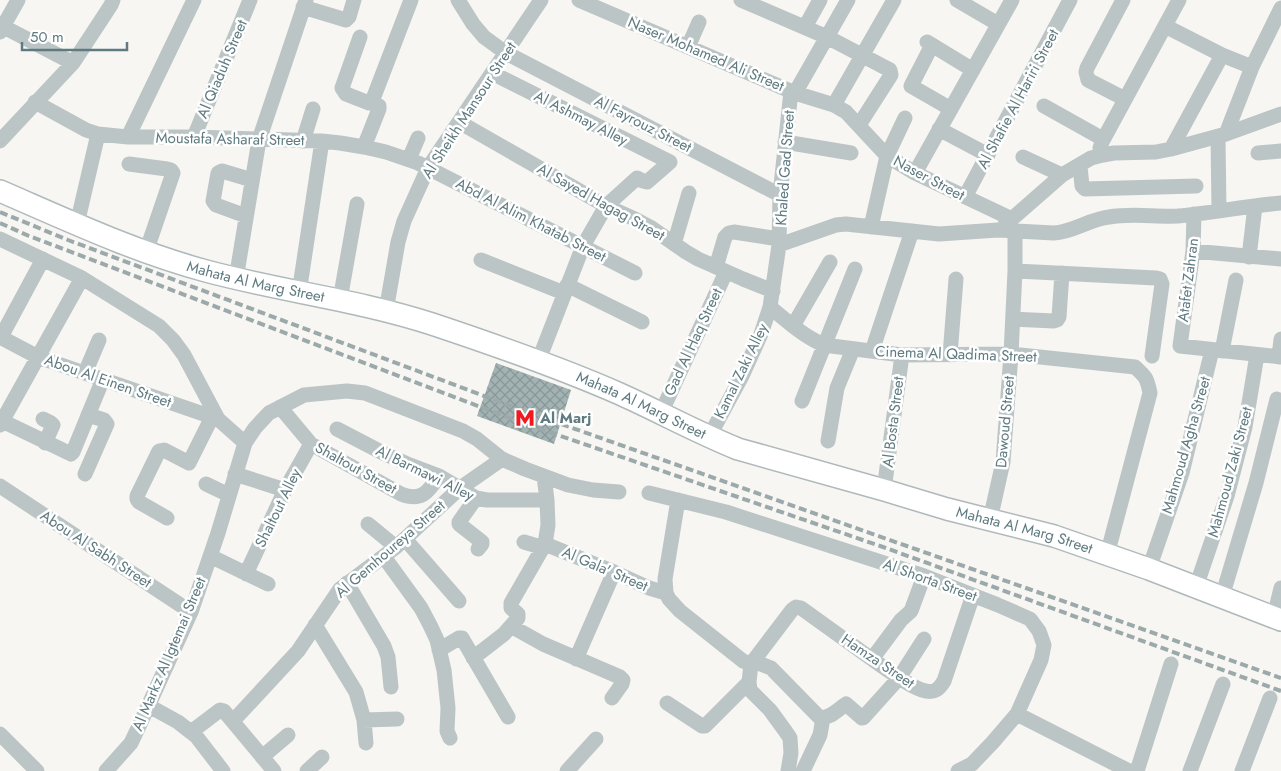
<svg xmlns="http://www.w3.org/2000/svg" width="1281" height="771" viewBox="0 0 1281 771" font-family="Jost,sans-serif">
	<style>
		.building { fill: url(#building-cross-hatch) }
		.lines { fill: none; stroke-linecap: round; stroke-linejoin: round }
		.secondary-casing { stroke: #afb9bb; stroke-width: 24 }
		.street { stroke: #bcc5c6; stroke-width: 15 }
		.secondary { stroke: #fff; stroke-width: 21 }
		.rail { stroke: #9ca9ab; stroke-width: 4; stroke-dasharray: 8 4; stroke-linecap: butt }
		.labels { text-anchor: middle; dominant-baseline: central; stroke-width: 5; stroke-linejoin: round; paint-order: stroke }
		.street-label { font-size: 15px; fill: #5f7b81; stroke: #fff }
		.poi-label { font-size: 15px; font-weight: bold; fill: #5f7b81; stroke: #fff; text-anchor: start }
	</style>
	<defs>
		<pattern id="building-cross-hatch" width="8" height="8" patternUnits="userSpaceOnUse" patternTransform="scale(1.25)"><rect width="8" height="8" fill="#a3b3b4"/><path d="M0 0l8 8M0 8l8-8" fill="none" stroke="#889798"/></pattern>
	</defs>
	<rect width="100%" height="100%" fill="#f7f6f3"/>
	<!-- building -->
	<path class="building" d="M496,363L571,390L554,444L477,416Z"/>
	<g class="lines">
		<defs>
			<g id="secondary">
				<path id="s1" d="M0,191C67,220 135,252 206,271C280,291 358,300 432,324C495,345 559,367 620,394C660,412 698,433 738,449L884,490L947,509L1054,536L1149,569L1281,620"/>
			</g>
		</defs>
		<!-- secondary casing -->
		<use href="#secondary" class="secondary-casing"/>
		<!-- street -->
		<path class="street" d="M458,0L473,24L484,37L506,53L780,195
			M579,0L795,93L834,105L846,112L887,156L915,173L1012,219
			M741,0L827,37L890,70L891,75L859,125
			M957,0L998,24
			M1123,0L1087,68L1086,72L1088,80L1125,99
			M303,7L346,20L349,17L354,0
			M0,25L73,63
			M1165,26L1222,55L1252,67
			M805,27L820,0
			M0,32L18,0
			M360,37L342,88L346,94L369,103H373
			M927,42L973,70
			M932,45L911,86L951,109
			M688,47L699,22
			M492,73L670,162L647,182L643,181L637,178L606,206L583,246L538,362
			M795,93L848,0
			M35,102L86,130L98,134L128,137H194L322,141L340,143L364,147L386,152L418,163L635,273
			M834,105L894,0
			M1044,106L1103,139
			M459,122L606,206L635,219L650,227L686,252L698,259L743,279L773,291
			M939,129L988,155
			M1226,134L1252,67L1281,8
			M128,137L194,0
			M194,137L250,0
			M1218,137L1219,211
			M0,141L73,63L111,5L113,0
			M303,141L313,109
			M785,142L851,153
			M364,147L379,109V106L373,103V99L411,0
			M1171,149L1222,55
			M1258,153L1281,151
			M1103,155L1100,148L1102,142L1179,0
			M1023,157L1062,175
			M409,159L418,138
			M129,164L167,169L171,170L173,173L146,252
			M1080,166L1082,186L1085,189L1196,186
			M915,173L1012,0
			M965,197L1070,0
			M1194,214L1193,251L1180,346L1281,357
			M246,216L216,205L213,201L218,173L222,171L252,180
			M77,224L98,134
			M1005,225L1062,175L1091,158L1103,155L1114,153L1156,152L1171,149L1226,134L1281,114
			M871,227L887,156L905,118
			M0,239L82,278L159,326L173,340L184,355L218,419L245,443
			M674,244L689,193
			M779,245L836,225L846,224L939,234L998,230L1054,233C1073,232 1090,219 1109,217C1131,213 1155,217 1178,216C1212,213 1246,206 1281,203
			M1193,251L1281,259
			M1249,257L1255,206
			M481,260L564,293
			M716,267L725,237L729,233L734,232L779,239
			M1015,271L1156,278L1160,279L1162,284L1152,356
			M236,279L259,140L306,0
			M567,285L642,322
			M299,293L322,141
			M340,300L357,204
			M770,307C787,321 803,336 824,345L902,355L1011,354L1135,367C1146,377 1147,378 1150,393L1107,555
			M386,311L398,242L404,221L428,168L541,0
			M1013,319L1054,321L1057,320L1059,317L1062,273
			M793,326L830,262
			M0,337L38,357L218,419
			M1,337L43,259
			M872,351L912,231
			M1222,351L1236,280
			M950,355L956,279
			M1279,357L1281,339
			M85,373L99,340
			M802,401L855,269
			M280,407L311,444L401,494C422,502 428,492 439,476
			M661,413L726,272
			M43,419L51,423L53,425L45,443
			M2,421L71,454L73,452L103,379
			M0,425L82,278
			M337,429L385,454L410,465L439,476L476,498L487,500H547
			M709,437L742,376L761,334L770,307L779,245L780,195L791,91
			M828,441L837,388L853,349
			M85,474L107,424L104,420L88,415
			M235,474L285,490
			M206,484L229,495
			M0,486L191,612
			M884,490L902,355
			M649,493L726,512L924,576L998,605L1030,619L1039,631L1044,645L1041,660L1017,714L993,742L972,764L958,771
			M476,498L459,522V524L482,542V544L478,549
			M678,500L665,579L666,593L669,599L680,611L743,661L751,664L758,663L771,668L819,717C829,720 838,709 846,704L862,718H863L899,678L924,639
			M167,518L139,502L137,499V496L159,451L164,450L189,463L212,417
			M990,520L1003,462L1011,354L1015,271V232
			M368,524L396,547
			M405,539L459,601
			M524,542L544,548
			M545,544L614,572L649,588L666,593
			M210,556L268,584
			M384,557L421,608L430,625L437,640L444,670L448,708L447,731L450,738
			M1149,569L1182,473L1212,350
			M246,574L285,490L311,444
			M347,583L384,646L388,657L391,687
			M1196,587L1227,496L1245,427L1257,355
			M1222,597L1256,483L1277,399
			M1274,617L1281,588
			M315,625L356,692L364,720L366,743
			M511,626L543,644L620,677L623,680L622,684L612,698
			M439,650L459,638H462L508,717
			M473,658L504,634L518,618V614L511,608V603L545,544L548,525L547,500L544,476
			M576,659L614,572
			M872,659L901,620L911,611L924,576
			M751,664L792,610L796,607L801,608C826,626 851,644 876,662C888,670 913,689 926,691C935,693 939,689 944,681L973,595
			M751,664L749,682L750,690L770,710L786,732L790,738L791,753L788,771
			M667,703L702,726H705L749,682
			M149,706L178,722L196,736L223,771
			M1017,714L1129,771
			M364,720L397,719
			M233,721L298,651L340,589L396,547L459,489L502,459
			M191,732L220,710L224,711L274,771
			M0,734L37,771
			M262,757L288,735
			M106,771L131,743L140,724L191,612L218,533L245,443L255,428L269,413L304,395L347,391L365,393L463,431L477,439L502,459L525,469L568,485L593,490L619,492
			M307,771L322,757
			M567,771L596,739
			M803,771L820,735L823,718
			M1137,771L1171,664
			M1190,771L1223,684
			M1242,771L1270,698"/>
		<!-- secondary -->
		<use href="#secondary" class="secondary"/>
		<!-- rail -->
		<path class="rail" d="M0,212L68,240L527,412L1281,678
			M0,223L29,236L523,423L883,547L1281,691"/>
	</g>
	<!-- icons -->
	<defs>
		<symbol id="metro-bare" viewBox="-9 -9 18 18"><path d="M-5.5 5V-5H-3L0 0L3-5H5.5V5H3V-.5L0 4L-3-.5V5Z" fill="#f1191f" stroke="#fff" stroke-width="2.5" paint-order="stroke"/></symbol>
	</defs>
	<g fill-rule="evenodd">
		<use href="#metro-bare" x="511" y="404" width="28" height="28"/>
	</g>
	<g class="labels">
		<!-- street labels -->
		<g class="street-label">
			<text transform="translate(706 54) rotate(23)">Naser Mohamed Ali Street</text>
			<text transform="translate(222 69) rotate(-67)">Al Qiaduh Street</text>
			<text transform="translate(1018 99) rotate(-62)">Al Shafie Al Hariri Street</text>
			<text transform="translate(469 110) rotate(-57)">Al Sheikh Mansour Street</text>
			<text transform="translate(581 118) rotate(27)">Al Ashmay Alley</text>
			<text transform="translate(643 124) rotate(27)">Al Fayrouz Street</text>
			<text transform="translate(230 139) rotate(1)">Moustafa Asharaf Street</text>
			<text transform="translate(785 168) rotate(-86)">Khaled Gad Street</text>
			<text transform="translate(929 178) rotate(28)">Naser Street</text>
			<text transform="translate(601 202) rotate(29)">Al Sayed Hagag Street</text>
			<text transform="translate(531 220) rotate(27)">Abd Al Alim Khatab Street</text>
			<text transform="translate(1188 280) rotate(-83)">Atafet Zahran</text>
			<text stroke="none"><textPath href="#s1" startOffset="272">Mahata Al Marg Street</textPath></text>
			<text transform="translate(693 342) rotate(-65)">Gad Al Haq Street</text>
			<text transform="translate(956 354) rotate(2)">Cinema Al Qadima Street</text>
			<text transform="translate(741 371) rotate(-64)">Kamal Zaki Alley</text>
			<text transform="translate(108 381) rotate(19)">Abou Al Einen Street</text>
			<text stroke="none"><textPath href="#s1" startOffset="678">Mahata Al Marg Street</textPath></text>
			<text transform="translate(893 422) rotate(-83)">Al Bosta Street</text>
			<text transform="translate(1005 422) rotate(-85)">Dawoud Street</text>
			<text transform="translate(1186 445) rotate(-74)">Mahmoud Agha Street</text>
			<text transform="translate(356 468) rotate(29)">Shaltout Street</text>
			<text transform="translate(1230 472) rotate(-75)">Mahmoud Zaki Street</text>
			<text transform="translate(425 473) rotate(26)">Al Barmawi Alley</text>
			<text transform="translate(278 508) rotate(-64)">Shaltout Alley</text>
			<text stroke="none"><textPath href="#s1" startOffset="1082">Mahata Al Marg Street</textPath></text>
			<text transform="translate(96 549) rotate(33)">Abou Al Sabh Street</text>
			<text transform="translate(390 549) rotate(-41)">Al Gemhoureya Street</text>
			<text transform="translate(605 569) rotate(23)">Al Gala' Street</text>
			<text transform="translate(930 580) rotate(20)">Al Shorta Street</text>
			<text transform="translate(169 654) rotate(-67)">Al Markz Al Igtemai Street</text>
			<text transform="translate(878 661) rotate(34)">Hamza Street</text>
		</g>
		<!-- poi labels -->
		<g class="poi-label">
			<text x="540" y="418">Al Marj</text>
		</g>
	</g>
	<!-- scale -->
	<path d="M22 42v8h105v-8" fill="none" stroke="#5f7b81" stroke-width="2.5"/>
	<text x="30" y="42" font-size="15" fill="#5f7b81" stroke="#ffffff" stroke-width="4" paint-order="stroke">50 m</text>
</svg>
